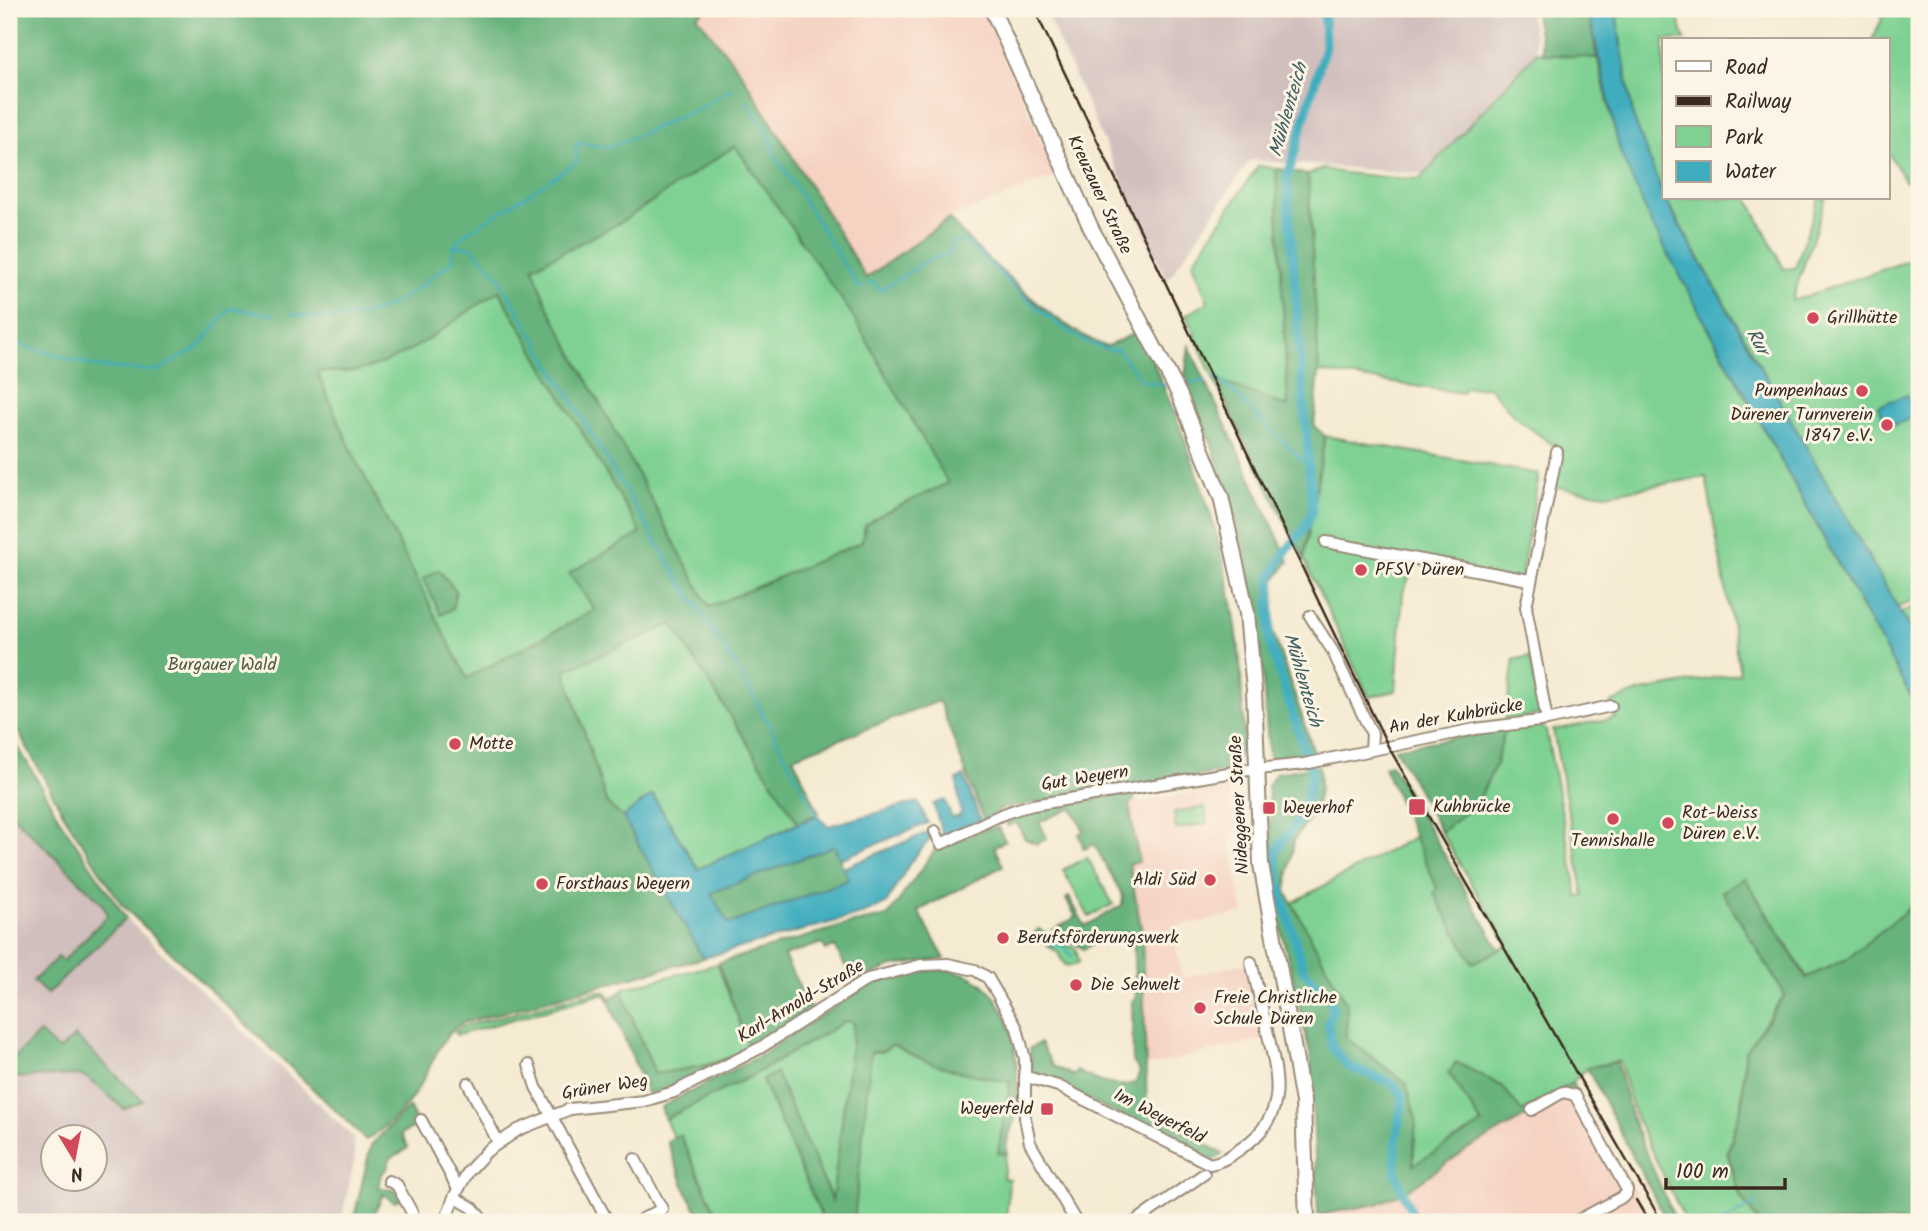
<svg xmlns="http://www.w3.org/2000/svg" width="1928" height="1231" viewBox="0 0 1928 1231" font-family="Kalam,sans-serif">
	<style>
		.built { fill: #f5d2c2 }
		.industrial { fill: #d1bfbd; fill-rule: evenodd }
		.green { fill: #7fd193; stroke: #5d7e58; stroke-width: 2 }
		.forest { fill: #67b37d; stroke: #516e4e; stroke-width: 2; fill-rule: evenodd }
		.water { fill: #40adbf; stroke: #3e6c6e; stroke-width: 2 }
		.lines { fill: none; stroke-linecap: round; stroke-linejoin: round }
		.stream { stroke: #40adbf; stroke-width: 2.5 }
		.canal { stroke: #40adbf; stroke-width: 9 }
		.minor-casing { stroke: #988a78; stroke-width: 14 }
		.major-casing { stroke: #988a78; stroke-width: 18 }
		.minor { stroke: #fff; stroke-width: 10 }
		.major { stroke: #fff; stroke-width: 14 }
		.rail { stroke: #3b2a1e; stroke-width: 2.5 }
		.poi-dot { fill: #d1495b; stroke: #fcf5e5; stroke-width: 2.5 }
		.labels { text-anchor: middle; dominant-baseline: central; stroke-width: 6; stroke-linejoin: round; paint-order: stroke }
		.street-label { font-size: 18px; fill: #3b2a1e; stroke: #fcf5e5 }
		.poi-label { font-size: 18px; fill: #3b2a1e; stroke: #fcf5e5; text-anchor: start }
		.park-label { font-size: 18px; fill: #4f5c41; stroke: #fcf5e5 }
		.water-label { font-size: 19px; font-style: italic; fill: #3d5e5e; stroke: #fcf5e5 }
	</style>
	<rect width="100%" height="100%" fill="#fcf5e5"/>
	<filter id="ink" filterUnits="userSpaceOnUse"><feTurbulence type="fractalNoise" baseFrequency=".0143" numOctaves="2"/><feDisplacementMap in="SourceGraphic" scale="14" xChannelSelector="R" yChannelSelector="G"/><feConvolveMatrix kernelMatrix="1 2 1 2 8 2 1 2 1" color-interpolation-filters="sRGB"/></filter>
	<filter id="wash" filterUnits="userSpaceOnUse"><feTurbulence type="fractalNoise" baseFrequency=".00686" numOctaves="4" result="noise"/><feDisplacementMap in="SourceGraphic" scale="28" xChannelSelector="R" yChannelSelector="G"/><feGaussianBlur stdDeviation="1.57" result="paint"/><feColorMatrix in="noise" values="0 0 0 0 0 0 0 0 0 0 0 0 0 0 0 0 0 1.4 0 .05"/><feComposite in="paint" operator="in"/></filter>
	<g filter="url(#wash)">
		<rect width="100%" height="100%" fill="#f5ead2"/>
		<!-- built -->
		<path class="built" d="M706,9H985L1056,176L949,219L867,279L772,122L696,15Z
			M1227,787L1235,833L1229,835L1244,913L1172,927L1182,978L1245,963L1263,1039L1146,1067L1142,932L1129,864L1139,862L1129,803Z
			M1575,1089L1653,1222H1319L1318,1215L1377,1204L1409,1189L1466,1150Z"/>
		<!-- industrial -->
		<path class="industrial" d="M1044,9H1529L1537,52L1423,174L1250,160L1167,281Z
			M9,731L62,823L126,918L353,1137L355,1158L341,1222H9ZM52,1136H94V1178H52Z"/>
		<!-- green -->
		<path class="green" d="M9,9L725,101L857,285L945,221L1056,319L1100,346H1120L1160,382L865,526L862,542L710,607L704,598L578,664L672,623L798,823L698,869L653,795L623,817L607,804L576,708L482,737Z
			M1640,9H1675L1685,40H1664V195L1645,153L1633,116L1617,18Z
			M1879,9H1919V179L1906,182L1888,152V40H1872L1882,19Z
			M1537,52L1597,58L1620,152L1700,314L1919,711V900L1847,959L1807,977L1745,878L1723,891L1784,995L1745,1052L1742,1103L1727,1153L1740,1196L1758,1222H1686L1636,1119L1619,1061L1587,1068L1572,1083L1522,1112L1502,1086L1449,1073L1482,1124L1413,1166L1416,1119L1406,1083L1346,1038L1347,1005L1292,903L1416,836L1473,963L1508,945L1441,832L1477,803L1496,764L1505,729L1539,725L1546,730L1578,897L1584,896L1553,730L1616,718L1610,703L1638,692L1740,673L1706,477L1606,494L1554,487L1561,451L1515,417L1489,387L1464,388L1462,393L1319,372L1308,175L1324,168C1334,174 1402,178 1420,179Z
			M1258,166L1276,168L1288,407L1213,378L1186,315L1208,302L1193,262Z
			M1665,198H1748L1784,269L1795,268L1819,198H1826L1792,301L1919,257V597L1898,608Z
			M1325,436L1539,474L1520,582L1415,563L1403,592L1396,691L1369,697L1304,559Z
			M1919,604V645L1901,613Z
			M1530,657L1540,714L1505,722L1514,659Z
			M1205,807L1207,824L1176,829L1174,812Z
			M1087,857L1113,904L1089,917L1063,870Z
			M1038,929L1076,949L1079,962L1072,966L1065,965L1058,953L1034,934Z
			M717,964L749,1047C719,1065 689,1069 655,1074L622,992L624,988Z
			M598,991L606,992L610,998L602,994L457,1035L455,1032L465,1026Z
			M872,1018L1013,1073L1000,1152L1006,1153L1003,1178L1009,1179L1006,1221L852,1222Z
			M846,1021L854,1023L833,1202L776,1073L762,1080L824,1222H720L680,1135L673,1137L665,1119L753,1075Z"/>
		<!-- forest -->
		<path class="forest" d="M9,9H706L697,16L742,74L866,278L949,219C993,267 1046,320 1106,347L1135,333L1144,341C1193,453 1239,572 1242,696C1243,727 1253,755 1222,772L1003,808L984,821L939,701L793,757L819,813L798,823L672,624L565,670L607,804L623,817L703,958L463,1023C439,1036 434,1063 420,1085C406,1109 389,1126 366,1140L122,905L67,820L9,715ZM735,146L851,313L948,483L878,516L865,526L862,542L709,607L547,305L533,267L620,223ZM499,291L641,533L569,573L595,610L467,678L354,456L317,372C329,371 343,373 355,371C410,361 453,319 499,291Z
			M1534,9H1588L1597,58L1543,54Z
			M1276,168L1308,175L1319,372L1314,426L1325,436L1304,559L1213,378L1288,407Z
			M1189,346L1289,561L1275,580L1273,632L1316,758L1276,761L1269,757L1261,658L1247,557L1212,444L1184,385Z
			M439,570L456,591L452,609L441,615L423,579Z
			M1505,729L1496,764L1477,803L1441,832L1395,748Z
			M9,731L62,823L126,918L47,994L33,981L58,957L63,961L108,915L101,902L9,812Z
			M1390,764L1406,789L1500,950L1473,963L1434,894L1437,888L1384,767Z
			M1319,766L1320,788L1314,812L1294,840L1286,891L1347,1005L1346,1038L1406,1083L1416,1119L1413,1165L1482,1124L1449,1073L1456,1062L1502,1086L1522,1112L1572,1083L1575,1089L1466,1150L1409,1189L1377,1204L1318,1215L1310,1053L1275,904L1268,786L1276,773Z
			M1130,794L1135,799L1129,804L1139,862L1129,864L1142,932L1147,1110L1223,1154L1213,1160L1037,1075L1031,1067L1030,1048L1040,1043L1053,1066L1074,1076L1077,1071C1094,1080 1117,1091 1136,1082L1140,1071L1133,1062L1132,1002L1136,998L1133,939C1116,925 1101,939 1084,949L1053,930L1076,917L1066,899L1069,897L1085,926L1122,905L1123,896L1094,844L1084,849L1079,834L1084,831L1072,808L1039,822L1047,838L1037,844L1025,839L1016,822L1008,826L1005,818L1039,808Z
			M998,827L1005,841L994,847L1003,866L918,911L945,959L893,966L854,982L835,947L826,950L822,943L784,956L810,1008L749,1047L718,963L849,924L888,916L934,851L984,829Z
			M834,845L848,880L728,925L710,893Z
			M1745,878L1806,978L1847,959L1919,900V1222H1759L1740,1195L1728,1153L1743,1103L1745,1052L1785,995L1722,891Z
			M949,970C1004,978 1018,1037 1017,1085C1017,1094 1018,1104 1017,1112C1014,1126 1004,1138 1007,1154L998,1153L1010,1082C968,1074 930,1067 893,1045L881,1052H871L854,1222H824L762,1080L776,1073L832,1201L854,1023L846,1021L753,1075L665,1119L661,1107L763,1054L869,984L921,971Z
			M622,992L655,1074L704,1066L732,1057L663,1091L647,1093L608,999Z
			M40,1033L59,1051L75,1036L143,1101L124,1109L89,1079L79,1075L9,1078V1051L15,1057Z
			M1616,1062L1633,1122L1676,1222H1667L1587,1068Z
			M409,1107L418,1125L401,1134L408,1148L390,1159L387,1169L381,1174L378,1187L396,1191L401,1200L394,1202L383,1194L371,1222H353L371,1145Z
			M680,1135L720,1222H703L687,1193L667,1141Z"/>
		<!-- water -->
		<path class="water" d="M1588,9H1615L1633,116L1664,198L1919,645V711L1651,223L1620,152Z
			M1907,395L1915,417L1886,428L1878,406Z
			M964,776L980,820L943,836L933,804L945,800L952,818L961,815L957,780Z
			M652,795L698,869L817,815L828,826L918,802L928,823L840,859L834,846L711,893L729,924L848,880L843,868L931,831L932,837L911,861L886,904L865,913L703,958L623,817Z"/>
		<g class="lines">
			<!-- stream -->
			<path class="stream" d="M747,101L772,141L773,152L859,288L862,287
				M550,180L577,162L576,143L611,147L704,106L730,89L733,91
				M454,246L471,247L497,275L672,568L743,677L817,815
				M868,284L873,282L881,290L930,259L947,255L954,242L966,241C999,272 1073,352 1118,350L1142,381L1165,385
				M291,314C367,327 396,308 452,261L454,246L465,234L546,183
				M9,342L98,367L157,371L198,348L230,308L274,315
				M1215,379L1219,378L1309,467
				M1186,383L1206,381
				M1039,934L1049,943L1065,947L1072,956
				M1723,1222L1757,1203"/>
			<!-- canal -->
			<path class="canal" d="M1324,9L1325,47L1287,179L1312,510L1305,528L1286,551L1271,577L1269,641L1312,773L1303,813L1275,852L1282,896L1304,971L1329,997L1333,1009L1328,1023L1332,1047L1349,1067L1393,1083L1403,1098C1393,1159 1387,1166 1417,1222"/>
		</g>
	</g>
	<g filter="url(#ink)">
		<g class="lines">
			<defs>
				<path id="minor" d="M1326,542L1529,580
					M1310,616L1332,650L1372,734L1371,749
					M1547,720L1526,607L1557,452
					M935,831L941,844C973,830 998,812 1033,805L1240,771L1304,764L1475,729L1547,720L1611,706
					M529,1065L536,1087L608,1222
					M1027,1077L1058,1086L1210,1164C1223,1162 1233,1154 1243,1147C1287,1116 1279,1080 1268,1035C1263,1011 1257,986 1251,962
					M468,1083L498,1142
					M1532,1110L1563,1092L1575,1095L1627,1190L1626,1195L1575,1222
					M421,1120L458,1189
					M635,1159L662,1209L637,1222
					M389,1181L397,1185L417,1222
					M454,1197L473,1208L484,1222
					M445,1222L454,1197L468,1172L487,1151L518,1130L570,1109L644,1101L674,1092L760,1048L868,979L921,965L948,964L975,970L988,978L1017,1028L1025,1059V1118L1030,1143L1076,1222
					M1135,1222L1204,1174"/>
				<path id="major" d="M992,9L1091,228L1179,394L1221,497L1247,613L1254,690L1261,864L1303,1102L1307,1222"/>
			</defs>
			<!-- minor casing -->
			<use href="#minor" class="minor-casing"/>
			<!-- major casing -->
			<use href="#major" class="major-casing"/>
			<!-- minor -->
			<use href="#minor" class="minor"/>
			<!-- major -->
			<use href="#major" class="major"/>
			<!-- rail -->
			<path class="rail" d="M1034,9L1388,746L1662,1222
				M1636,1200L1649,1222"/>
		</g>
	</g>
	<!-- markers -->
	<g class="poi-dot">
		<circle cx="1813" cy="318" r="7"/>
		<circle cx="1862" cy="391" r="7"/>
		<circle cx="1887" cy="425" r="7"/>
		<circle cx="1361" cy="570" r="7"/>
		<circle cx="455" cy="744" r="7"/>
		<rect x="1408" y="798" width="18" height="18" rx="3.5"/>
		<rect x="1262" y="801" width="14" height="14" rx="3.5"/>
		<circle cx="1613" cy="819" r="7"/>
		<circle cx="1668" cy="823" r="7"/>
		<circle cx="1210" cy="880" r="7"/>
		<circle cx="542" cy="884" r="7"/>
		<circle cx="1003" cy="938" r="7"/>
		<circle cx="1076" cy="985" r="7"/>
		<circle cx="1200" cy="1008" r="7"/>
		<rect x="1040" y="1102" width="14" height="14" rx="3.5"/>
	</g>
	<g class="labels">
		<!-- street labels -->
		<g class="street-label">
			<text transform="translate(1099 195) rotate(65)">Kreuzauer Straße</text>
			<text transform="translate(1456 717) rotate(-10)">An der Kuhbrücke</text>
			<text transform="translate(1085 779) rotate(-9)">Gut Weyern</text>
			<text transform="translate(1240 805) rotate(-93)">Nideggener Straße</text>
			<text transform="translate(801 1002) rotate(-31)">Karl-Arnold-Straße</text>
			<text transform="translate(605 1088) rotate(-9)">Grüner Weg</text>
			<text transform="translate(1159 1117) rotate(27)">Im Weyerfeld</text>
		</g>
		<!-- poi labels -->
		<g class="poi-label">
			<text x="1827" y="318">Grillhütte</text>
			<text x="1848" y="391" text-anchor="end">Pumpenhaus</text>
			<text x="1873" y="415" text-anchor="end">Dürener Turnverein<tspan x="1873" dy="21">1847 e.V.</tspan></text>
			<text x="1375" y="570">PFSV Düren</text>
			<text x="469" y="744">Motte</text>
			<text x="1433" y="807">Kuhbrücke</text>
			<text x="1283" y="808">Weyerhof</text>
			<text x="1682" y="813">Rot-Weiss<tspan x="1682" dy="21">Düren e.V.</tspan></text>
			<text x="1613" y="841" text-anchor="middle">Tennishalle</text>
			<text x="1196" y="880" text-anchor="end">Aldi Süd</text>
			<text x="556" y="884">Forsthaus Weyern</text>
			<text x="1017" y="938">Berufsförderungswerk</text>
			<text x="1090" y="985">Die Sehwelt</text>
			<text x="1214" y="998">Freie Christliche<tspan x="1214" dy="21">Schule Düren</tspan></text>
			<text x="1033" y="1109" text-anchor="end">Weyerfeld</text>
		</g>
		<!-- park labels -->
		<g class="park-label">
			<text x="222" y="665">Burgauer Wald</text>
		</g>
		<!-- water labels -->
		<g class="water-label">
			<text transform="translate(1289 110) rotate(-74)">Mühlenteich</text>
			<text transform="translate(1757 342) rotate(61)">Rur</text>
			<text transform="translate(1302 680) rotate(74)">Mühlenteich</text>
		</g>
	</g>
	<!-- margin -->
	<rect width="1928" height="1231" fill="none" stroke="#fcf5e5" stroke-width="35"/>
	<!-- legend -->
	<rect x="1662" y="38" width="228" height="161" fill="#fcf5e5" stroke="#afa495" stroke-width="2"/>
	<rect x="1676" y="61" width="35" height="10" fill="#ffffff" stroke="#afa495" stroke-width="2"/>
	<text x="1725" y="74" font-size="21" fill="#3b2a1e">Road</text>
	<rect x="1676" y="96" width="35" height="10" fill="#3b2a1e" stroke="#afa495" stroke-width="2"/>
	<text x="1725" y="108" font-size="21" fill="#3b2a1e">Railway</text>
	<rect x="1676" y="126" width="35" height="21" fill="#7fd193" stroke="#afa495" stroke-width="2"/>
	<text x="1725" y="144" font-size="21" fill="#3b2a1e">Park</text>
	<rect x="1676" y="161" width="35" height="21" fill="#40adbf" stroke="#afa495" stroke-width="2"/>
	<text x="1725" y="178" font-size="21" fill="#3b2a1e">Water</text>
	<!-- north arrow -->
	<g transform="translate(74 1158) rotate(170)"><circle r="33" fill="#fcf5e5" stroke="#afa495" stroke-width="2"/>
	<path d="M0-5L12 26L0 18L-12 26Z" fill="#d1495b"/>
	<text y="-10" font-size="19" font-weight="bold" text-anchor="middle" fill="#3b2a1e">N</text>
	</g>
	<!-- scale -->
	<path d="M1666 1178v10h119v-10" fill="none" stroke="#3b2a1e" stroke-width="3.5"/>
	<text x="1676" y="1178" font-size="21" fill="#3b2a1e" stroke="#fcf5e5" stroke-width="5" paint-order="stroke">100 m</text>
</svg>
